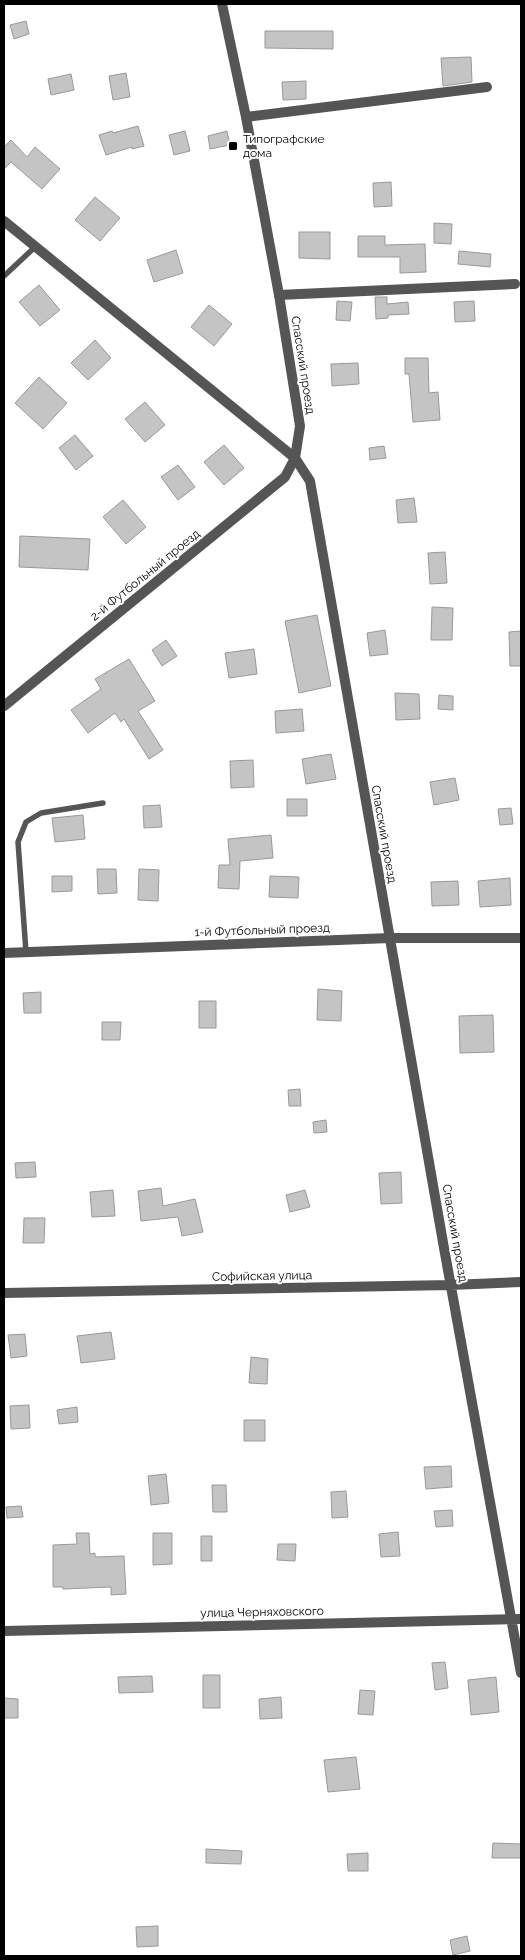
<svg xmlns="http://www.w3.org/2000/svg" width="525" height="1960" viewBox="0 0 525 1960" font-family="Raleway,sans-serif">
	<style>
		.building { fill: #c4c4c4; stroke: #999 }
		.lines { fill: none; stroke-linecap: round; stroke-linejoin: round }
		.service { stroke: #555; stroke-width: 5.5 }
		.minor { stroke: #555; stroke-width: 10 }
		.tertiary { stroke: #555; stroke-width: 10 }
		.poi-dot { fill: #000; stroke: #fff; stroke-width: 2 }
		.labels { text-anchor: middle; dominant-baseline: central; stroke-width: 4; stroke-linejoin: round; paint-order: stroke }
		.poi-label { font-size: 12px; fill: #000; stroke: #fff; text-anchor: start }
		.street-label { font-size: 12px; fill: #000; stroke: #fff }
	</style>
	<rect width="100%" height="100%" fill="#fff"/>
	<!-- building -->
	<path class="building" d="M26,21L29,34L14,39L10,25Z
		M265,31H333V49L265,48Z
		M471,57L472,82L443,86L441,58Z
		M126,73L130,97L113,100L109,76Z
		M71,74L74,90L51,95L48,79Z
		M306,81V99L283,100L282,82Z
		M138,126L144,146L132,149V147L106,155L99,135L112,131L113,133Z
		M185,131L190,151L174,155L169,135Z
		M227,131L230,145L210,149L208,136Z
		M11,140L27,157L35,147L60,169L42,189L11,162L4,169V147Z
		M391,182L392,206L374,207L373,183Z
		M95,197L120,218L100,241L75,220Z
		M434,223L452,224L451,244L434,243Z
		M299,232H330V259L299,258Z
		M358,236H385V245L425,244L426,272L400,273V257H358Z
		M176,250L183,273L154,282L147,260Z
		M459,251L491,254L490,267L458,264Z
		M39,285L60,310L40,326L19,302Z
		M375,297H387V304L408,302L409,314L388,315V318L376,319Z
		M337,301L352,302L350,321L336,320Z
		M474,301L475,321L455,322L454,302Z
		M209,305L232,324L214,346L191,327Z
		M95,340L111,358L88,380L71,363Z
		M405,358H428L429,393L438,392L440,420L413,422L409,374H405Z
		M358,363L359,384L332,386L331,364Z
		M39,377L67,403L43,429L15,403Z
		M145,402L165,425L145,442L125,419Z
		M75,435L93,456L76,470L59,448Z
		M224,445L244,468L224,485L204,462Z
		M384,446L386,458L370,460L369,448Z
		M178,465L195,487L178,500L161,477Z
		M414,498L417,522L398,523L396,500Z
		M123,500L146,527L126,544L103,517Z
		M20,536L90,539L88,570L19,567Z
		M445,552L447,583L430,584L428,553Z
		M432,607L453,608L452,640H431Z
		M317,615L331,686L299,693L285,621Z
		M385,630L388,654L370,656L367,633Z
		M521,631V666H510L509,632Z
		M166,640L177,656L162,666L152,650Z
		M254,649L257,674L229,678L225,653Z
		M129,659L155,701L138,711L163,750L149,759L124,719L121,722L115,713L88,733L71,710L101,689L95,679Z
		M395,693L419,694L420,719L396,720Z
		M439,695L453,696V710L438,709Z
		M302,709L304,731L276,733L275,711Z
		M331,754L336,779L306,784L302,759Z
		M253,760L254,787L231,788L230,761Z
		M455,778L459,800L434,805L430,782Z
		M287,799H307V816H287Z
		M160,805L162,827L144,828L143,806Z
		M511,808L513,824L500,825L498,809Z
		M83,815L85,839L55,842L52,818Z
		M271,835L273,858L240,861L239,889L218,888L219,865H230L228,839Z
		M97,869H116L117,893L98,894Z
		M139,869L159,870L158,901L138,900Z
		M52,876H72V891L52,892Z
		M270,876L299,877L298,898L269,897Z
		M510,878L511,905L480,907L478,881Z
		M458,881L459,905L432,906L431,882Z
		M318,989L342,991L341,1021L317,1020Z
		M41,992V1013H24L23,993Z
		M199,1001H216V1028H199Z
		M493,1015L494,1052L460,1053L459,1016Z
		M102,1022H121L120,1040H102Z
		M300,1089L301,1106H289L288,1090Z
		M326,1120L327,1132L314,1133L313,1122Z
		M35,1162L36,1177L16,1178L15,1163Z
		M401,1172L402,1203L381,1204L379,1173Z
		M161,1188L163,1206L195,1199L203,1232L182,1236L178,1217L141,1221L138,1191Z
		M113,1190L115,1216L92,1217L90,1192Z
		M305,1190L310,1207L290,1212L286,1195Z
		M24,1218H45L44,1243H23Z
		M111,1332L115,1359L81,1363L77,1336Z
		M25,1334L27,1356L11,1358L8,1335Z
		M251,1357L268,1359L267,1384L249,1383Z
		M29,1405L30,1428L11,1429L10,1406Z
		M77,1407L78,1422L59,1424L57,1410Z
		M244,1420H265V1441H244Z
		M451,1466L452,1487L426,1489L424,1467Z
		M166,1474L169,1503L151,1505L148,1476Z
		M212,1485H226L227,1512H213Z
		M346,1491L348,1517L332,1518L331,1492Z
		M21,1506L23,1517L7,1518L6,1507Z
		M452,1510L453,1526L436,1527L434,1511Z
		M398,1532L400,1556L381,1557L379,1534Z
		M76,1533H89L90,1554L95,1553V1557L124,1556L126,1594L111,1595V1587L63,1589V1587H53V1545L77,1544Z
		M153,1533H172V1564L153,1565Z
		M201,1536H212V1561H201Z
		M278,1544H296L295,1561L277,1560Z
		M445,1662L448,1688L435,1690L432,1663Z
		M203,1675H220V1708H203Z
		M152,1676L153,1692L119,1693L118,1677Z
		M496,1677L499,1712L471,1715L468,1680Z
		M360,1690L375,1691L373,1715L358,1714Z
		M281,1697L282,1718L260,1719L259,1699Z
		M4,1698L18,1699V1718H4Z
		M356,1757L360,1789L328,1792L324,1760Z
		M493,1843L521,1844V1858H492Z
		M206,1849L242,1851L241,1864L206,1863Z
		M368,1853V1871H348L347,1854Z
		M158,1926V1946L137,1947L136,1927Z
		M467,1936L470,1951L453,1955L450,1940Z"/>
	<g class="lines">
		<!-- service -->
		<path class="service" d="M4,276L35,247
			M26,952L18,842L26,822L41,813L103,803"/>
		<!-- minor -->
		<path class="minor" d="M246,117L487,87
			M4,221L295,458L310,481L444,1248L521,1673
			M279,295L515,284
			M4,953L390,938H521
			M4,1293L451,1285L521,1282
			M4,1631L521,1619"/>
		<!-- tertiary -->
		<path class="tertiary" d="M4,706L285,477L295,458L300,426L279,295L246,117L222,4"/>
	</g>
	<!-- markers -->
	<rect class="poi-dot" x="228" y="141" width="10" height="10" rx="2.5"/>
	<g class="labels">
		<!-- poi labels -->
		<g class="poi-label">
			<text x="243" y="139">Типографские<tspan x="243" dy="14">дома</tspan></text>
		</g>
		<!-- street labels -->
		<g class="street-label">
			<text transform="translate(303 365) rotate(81)">Спасский проезд</text>
			<text transform="translate(145 575) rotate(-39)">2-й Футбольный проезд</text>
			<text transform="translate(384 834) rotate(80)">Спасский проезд</text>
			<text transform="translate(262 930) rotate(-2)">1-й Футбольный проезд</text>
			<text transform="translate(455 1233) rotate(80)">Спасский проезд</text>
			<text transform="translate(262 1276) rotate(-1)">Софийская улица</text>
			<text transform="translate(262 1612) rotate(-1)">улица Черняховского</text>
		</g>
	</g>
	<!-- border -->
	<rect width="525" height="1960" fill="none" stroke="#000000" stroke-width="10"/>
</svg>
